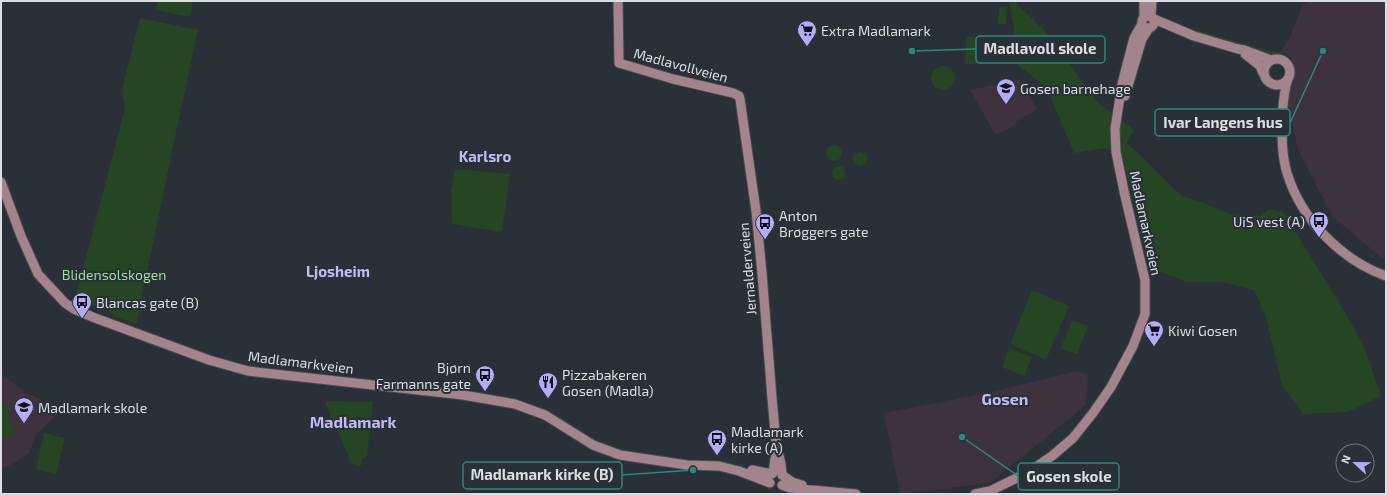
<svg xmlns="http://www.w3.org/2000/svg" width="1387" height="495" viewBox="0 0 1387 495" font-family="'Exo 2',sans-serif">
	<style>
		.education { fill: #3f323f }
		.green { fill: #264524 }
		.lines { fill: none; stroke-linecap: round; stroke-linejoin: round }
		.secondary-casing { stroke: #474c52; stroke-width: 11 }
		.secondary { stroke: #a3848c; stroke-width: 9 }
		.labels { text-anchor: middle; dominant-baseline: central; stroke-width: 4; stroke-linejoin: round; paint-order: stroke }
		.poi-label { font-size: 14px; fill: #dbdfe4; stroke: #2a3037; text-anchor: start }
		.street-label { font-size: 14px; fill: #dbdfe4; stroke: #2a3037 }
		.park-label { font-size: 14px; fill: #98de93; stroke: #2a3037 }
		.neighbourhood-label { font-size: 15px; font-weight: bold; fill: #c1bbf5; stroke: #2a3037 }
		.quarter-label { font-size: 16px; font-weight: bold; fill: #c1bbf5; stroke: #2a3037 }
		.leader { fill: none; stroke: #2e8680; stroke-width: 1.5 }
		.callout-dot { fill: #2e8680; stroke: #2a3037; stroke-width: 1.5 }
		.callout { fill: #2a3037; stroke: #2e8680; stroke-width: 1.5 }
		.callout-label { font-size: 15px; text-anchor: middle; font-weight: bold; fill: #dbdfe4 }
	</style>
	<rect width="100%" height="100%" fill="#2a3037"/>
	<!-- education -->
	<path class="education" d="M1307,1H1386V259L1382,258L1332,216L1298,149L1286,95L1293,74L1292,58L1282,51L1283,48L1290,37L1303,3L1306,4Z
		M1020,79L1037,109L1026,116H1024L1017,121L1015,125L996,135L970,90Z
		M1078,371L1088,376L1086,405L990,483L900,494L884,413L983,394Z
		M1,374L10,380L22,390L36,397L59,413L36,434L29,453L16,462L1,469Z"/>
	<!-- green -->
	<path class="green" d="M158,1H193L190,17L156,10Z
		M1009,1H1014L1046,32L1098,103L1134,130L1126,143L1136,151L1182,196L1204,203L1230,214L1261,216L1269,209L1283,212L1348,317L1365,349L1381,396L1348,412L1304,414L1282,386L1266,317L1254,290L1222,282H1186L1148,267L1123,157L1106,148L1074,153L1047,88L1018,65L1014,29Z
		M999,7H1007L1006,24H998Z
		M140,18L198,30L175,137L136,325L116,317L105,309L75,300L125,108L122,90Z
		M1166,19L1192,29L1274,52H1284L1280,54L1271,56L1182,29L1165,22Z
		M967,37L1014,38L1015,64H965Z
		M931 78a12 12 0 1 1 24 0a12 12 0 1 1-24 0Z
		M826 153a8 8 0 1 1 16 0a8 8 0 1 1-16 0Z
		M853 159a7 7 0 1 1 14 0a7 7 0 1 1-14 0Z
		M832 173a7 7 0 1 1 14 0a7 7 0 1 1-14 0Z
		M455,169L510,174L502,232L452,224L451,191Z
		M1032,290L1069,306L1046,360L1010,344Z
		M1072,320L1088,326L1077,354L1061,348Z
		M1009,348L1032,357L1024,376L1002,367Z
		M325,401L373,402L367,456L361,461V466L352,464L330,414Z
		M5,402L15,435L1,438V403Z
		M44,433L65,438L56,474L36,469Z"/>
	<g class="lines">
		<defs>
			<path id="secondary" d="M618,1L619,63L673,79L733,93L739,96L740,99L756,211L762,273L772,398L776,443L781,464L782,475
				M1142 22a6 6 0 1 1 12 0a6 6 0 1 1-12 0Z
				M1151,16L1152,1
				M1144,18V1
				M1154,19L1194,36L1238,49L1244,50L1271,60
				M1245,54L1260,66L1263,73
				M1264 72a13 13 0 1 1 26 0a13 13 0 1 1-26 0Z
				M1288,79C1283,92 1283,108 1282,121C1282,139 1282,156 1287,173C1301,219 1341,260 1386,276
				M1125,96L1142,39L1149,28
				M1,182L21,236L38,274L65,303L74,309L95,318L209,360L248,371L463,395L515,404L545,415L593,445L620,455L687,465L719,466L739,471L770,483
				M752,470L772,474
				M773,473L776,451
				M782,475L792,482L802,485
				M782,485L790,488L856,494
				M975,494L990,491L1027,473L1052,456L1073,438L1093,413L1111,387L1133,346L1145,314V280L1125,196L1116,152L1115,129L1122,84L1134,38L1142,24"/>
		</defs>
		<!-- secondary casing -->
		<use href="#secondary" class="secondary-casing"/>
		<!-- secondary -->
		<use href="#secondary" class="secondary"/>
	</g>
	<!-- icons -->
	<defs>
		<symbol id="supermarket-pin" viewBox="-11 -11 22 30"><path d="M0 17L-7.5 6A9.5 9.5 0 1 1 7.5 6Z" fill="#b5acf9" stroke="#2a3037"/><path d="M-6-5.5h2.5l.6 2H6L4.5 2H-2.5L-4.4-4H-6ZM-1.5 3.2a1.3 1.3 0 1 0 .1 0ZM3 3.2a1.3 1.3 0 1 0 .1 0Z" fill="#111"/></symbol>
		<symbol id="school-pin" viewBox="-11 -11 22 30"><path d="M0 17L-7.5 6A9.5 9.5 0 1 1 7.5 6Z" fill="#b5acf9" stroke="#2a3037"/><path d="M0-5L7-2L0 1L-7-2ZM-4 1L0 2.5L4 1V4Q0 6-4 4Z" fill="#111"/></symbol>
		<symbol id="bus-pin" viewBox="-11 -11 22 30"><path d="M0 17L-7.5 6A9.5 9.5 0 1 1 7.5 6Z" fill="#b5acf9" stroke="#2a3037"/><path d="M-5-6H5V4H4V6H2V4H-2V6H-4V4H-5ZM-3.5-4V0h7V-4ZM-3.5 1.2v1.5H-2V1.2ZM2 1.2v1.5H3.5V1.2Z" fill="#111"/></symbol>
		<symbol id="restaurant-pin" viewBox="-11 -11 22 30"><path d="M0 17L-7.5 6A9.5 9.5 0 1 1 7.5 6Z" fill="#b5acf9" stroke="#2a3037"/><path d="M-5-6h1v4h1v-4h1v4h1v-4h1v5L-1.5 .5V6h-2V.5L-5-1ZM5-6V6H3V1.5H1.5Q1.5-4 5-6Z" fill="#111"/></symbol>
	</defs>
	<g fill-rule="evenodd">
		<use href="#supermarket-pin" x="796" y="19" width="22" height="30"/>
		<use href="#school-pin" x="995" y="77" width="22" height="30"/>
		<use href="#bus-pin" x="1308" y="210" width="22" height="30"/>
		<use href="#bus-pin" x="754" y="212" width="22" height="30"/>
		<use href="#bus-pin" x="71" y="291" width="22" height="30"/>
		<use href="#supermarket-pin" x="1143" y="319" width="22" height="30"/>
		<use href="#bus-pin" x="474" y="364" width="22" height="30"/>
		<use href="#restaurant-pin" x="537" y="371" width="22" height="30"/>
		<use href="#school-pin" x="13" y="396" width="22" height="30"/>
		<use href="#bus-pin" x="706" y="428" width="22" height="30"/>
	</g>
	<g class="labels">
		<!-- poi labels -->
		<g class="poi-label">
			<text x="821" y="30">Extra Madlamark</text>
			<text x="1020" y="88">Gosen barnehage</text>
			<text x="779" y="215">Anton<tspan x="779" dy="16">Brøggers gate</tspan></text>
			<text x="1305" y="221" text-anchor="end">UiS vest (A)</text>
			<text x="96" y="302">Blancas gate (B)</text>
			<text x="1168" y="330">Kiwi Gosen</text>
			<text x="471" y="367" text-anchor="end">Bjørn<tspan x="471" dy="16">Farmanns gate</tspan></text>
			<text x="562" y="374">Pizzabakeren<tspan x="562" dy="16">Gosen (Madla)</tspan></text>
			<text x="38" y="407">Madlamark skole</text>
			<text x="731" y="431">Madlamark<tspan x="731" dy="16">kirke (A)</tspan></text>
		</g>
		<!-- street labels -->
		<g class="street-label">
			<text transform="translate(681 65) rotate(15)">Madlavollveien</text>
			<text transform="translate(1146 223) rotate(78)">Madlamarkveien</text>
			<text transform="translate(747 269) rotate(-95)">Jernalderveien</text>
			<text transform="translate(301 362) rotate(7)">Madlamarkveien</text>
		</g>
		<!-- park labels -->
		<g class="park-label">
			<text x="114" y="274">Blidensolskogen</text>
		</g>
		<!-- neighbourhood labels -->
		<g class="neighbourhood-label">
			<text x="485" y="156">Karlsro</text>
			<text x="338" y="271">Ljosheim</text>
		</g>
		<!-- quarter labels -->
		<g class="quarter-label">
			<text x="1005" y="398">Gosen</text>
			<text x="353" y="421">Madlamark</text>
		</g>
	</g>
	<!-- callouts -->
	<path class="leader" d="M912 51L976 49M1323 51L1290 123M693 470L622 475M962 437L1018 476"/>
	<g class="callout-dot">
		<circle cx="912" cy="51" r="4"/>
		<circle cx="1323" cy="51" r="4"/>
		<circle cx="693" cy="470" r="4"/>
		<circle cx="962" cy="437" r="4"/>
	</g>
	<g class="callout">
		<rect x="976" y="36" width="129" height="27" rx="4"/>
		<rect x="1155" y="109" width="135" height="27" rx="4"/>
		<rect x="463" y="462" width="159" height="27" rx="4"/>
		<rect x="1018" y="463" width="101" height="27" rx="4"/>
	</g>
	<g class="callout-label">
		<text x="1040" y="54">Madlavoll skole</text>
		<text x="1223" y="128">Ivar Langens hus</text>
		<text x="542" y="480">Madlamark kirke (B)</text>
		<text x="1069" y="482">Gosen skole</text>
	</g>
	<!-- border -->
	<rect width="1387" height="495" fill="none" stroke="#dbdfe4" stroke-width="4"/>
	<!-- north arrow -->
	<g transform="translate(1355 463) rotate(292)"><circle r="19" fill="#2a3037" stroke="#71767c"/>
	<path d="M0-3L7 15L0 10L-7 15Z" fill="#b5acf9"/>
	<text y="-6" font-size="11" font-weight="bold" text-anchor="middle" fill="#dbdfe4">N</text>
	</g>
</svg>
